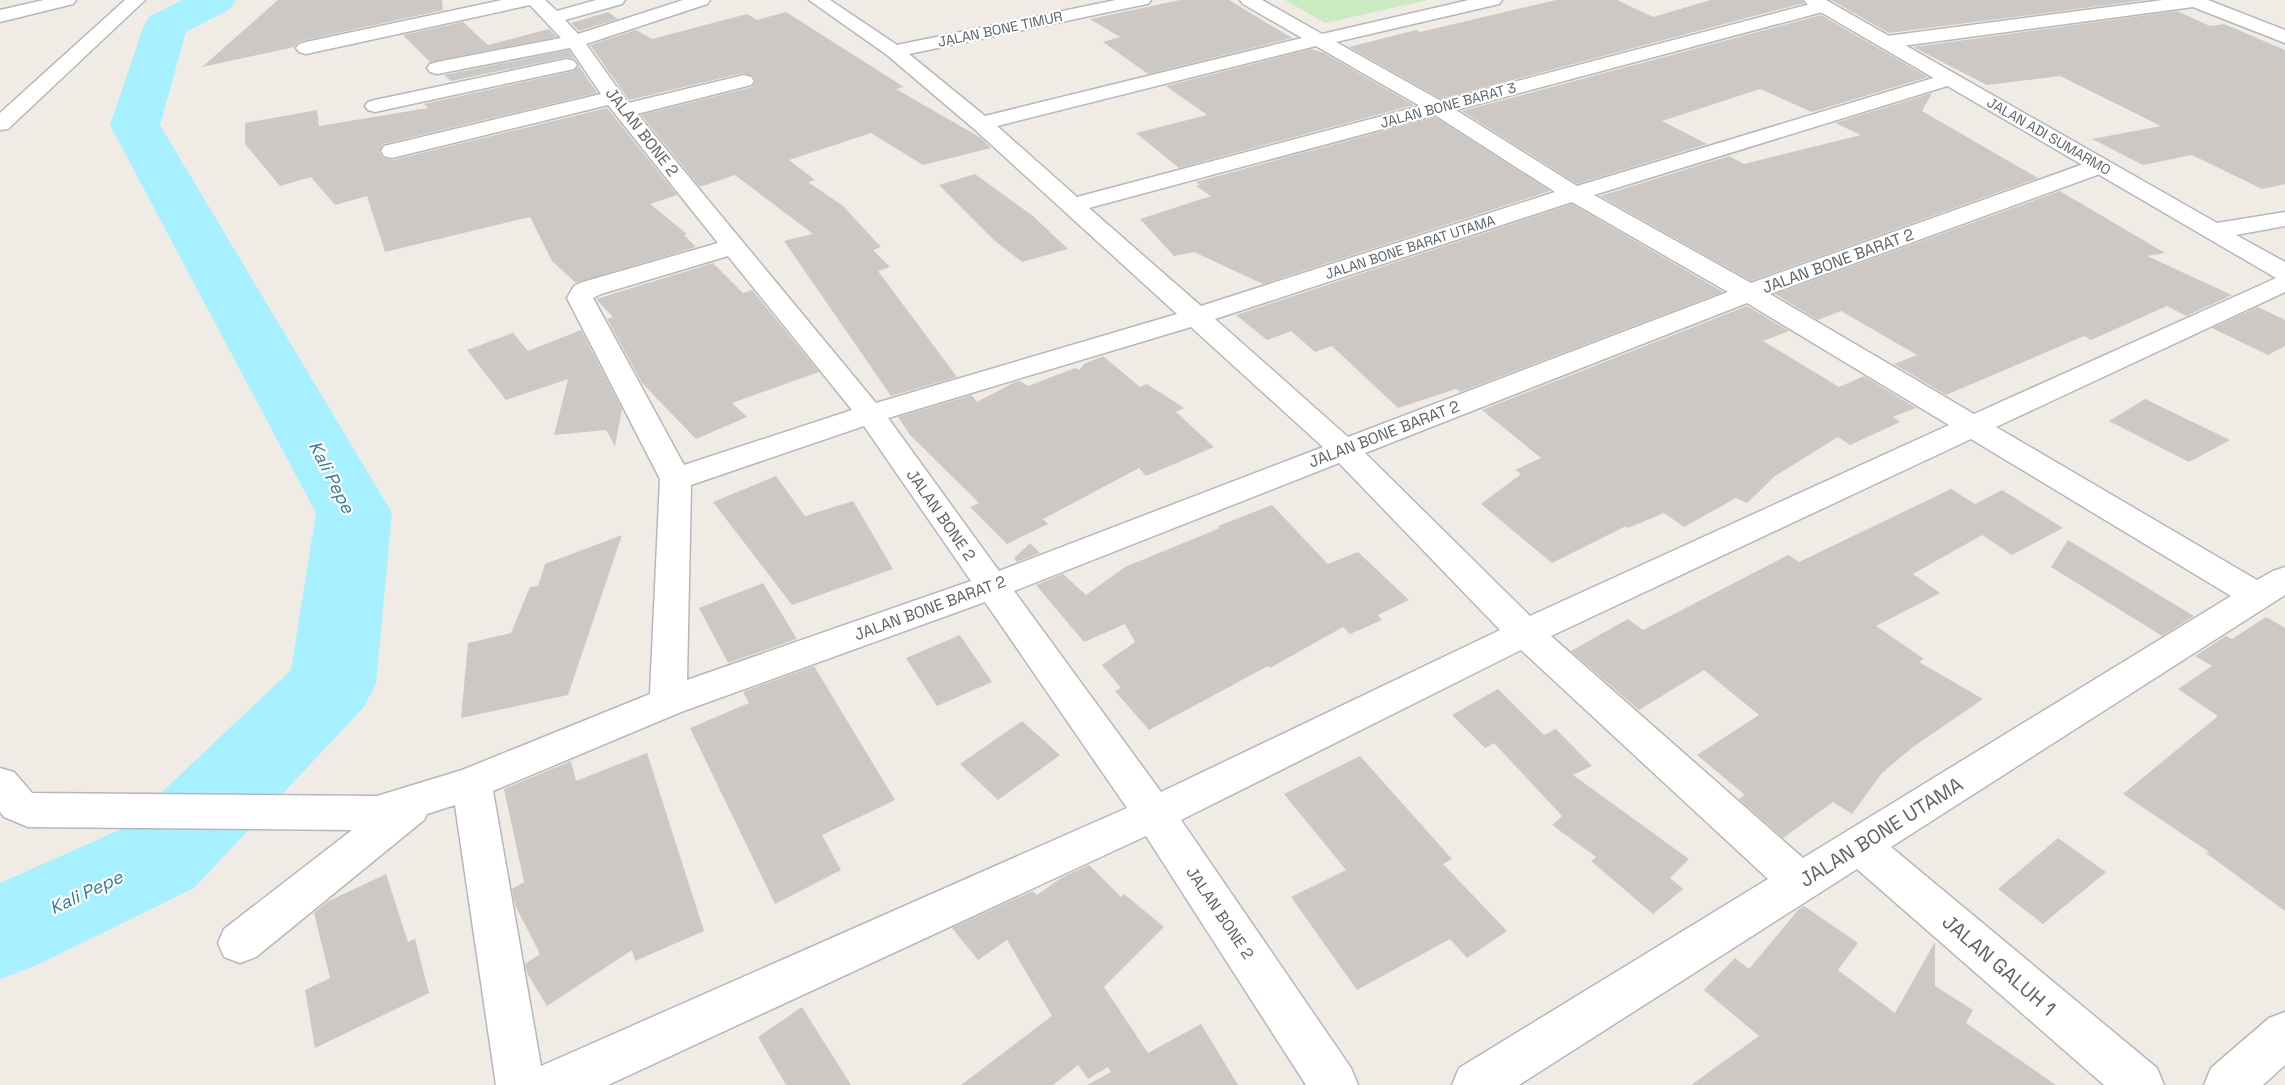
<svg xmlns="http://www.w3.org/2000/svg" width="2285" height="1085" viewBox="0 0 2285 1085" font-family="'Space Grotesk',sans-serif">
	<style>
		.green { fill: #cbeac0 }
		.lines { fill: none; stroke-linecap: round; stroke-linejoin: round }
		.river { fill: #a7f0ff; fill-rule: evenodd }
		.building { fill: #cec8c4 }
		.street-casing { stroke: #b3b8bb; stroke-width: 3 }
		.secondary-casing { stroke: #b2b8bb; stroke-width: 3 }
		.street { fill: #fff; fill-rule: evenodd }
		.secondary { fill: #fff; fill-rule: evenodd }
		.labels { text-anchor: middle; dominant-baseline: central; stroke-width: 4.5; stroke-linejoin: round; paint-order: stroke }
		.far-street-label { font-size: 14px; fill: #5d6467; stroke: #fff }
		.street-label { font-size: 16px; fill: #5d6467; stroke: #fff }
		.water-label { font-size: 18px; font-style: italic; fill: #307d96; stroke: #fff }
		.near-street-label { font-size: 20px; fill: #5d6467; stroke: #fff }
	</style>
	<rect width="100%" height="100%" fill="#f1ebe5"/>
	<!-- green -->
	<path class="green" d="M1285,0H1428L1325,23Z"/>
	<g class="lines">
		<!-- river -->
		<path class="river" d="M182,0H236L230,9L186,32L160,125L392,513L376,684L363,708L194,888L37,965L0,979V883L124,828L291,670L316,513L110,125L144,25L150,16Z"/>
	</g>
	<!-- building -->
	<path class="building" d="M278,0H442L443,10L306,40L298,42L294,47L202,67Z
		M1180,0H1229L1292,38L1148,74L1103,42L1120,37L1090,19Z
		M1556,0H1617L1653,17L1711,0H1802L1804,3L1441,99L1349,47L1416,30L1420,32Z
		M1831,0H2146L1889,33Z
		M2177,11L2210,26L2224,24L2285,50V184L2262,189L2192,155L2143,165L2092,139L2161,126L2060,76L1987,85L1913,47Z
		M608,12L618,19L579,31L571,23Z
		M786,12L904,87L896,89L981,138L991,148L923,165L871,133L789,160L815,180L808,182L843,206L881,247L873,250L890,267L878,271L957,377L891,396L784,241L813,234L735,175L700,187L641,115L752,87L756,81L753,76L743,73L629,100L590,45L636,30L652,39L747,14L757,20Z
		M1821,15L1928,77L1812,112L1760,89L1662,121L1707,144L1577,184L1462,111Z
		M463,22L488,45L549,29L557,37L430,62L403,35Z
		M1311,49L1324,53L1414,105L1179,168L1136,133L1207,115L1166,86Z
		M569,50L575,59L567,57L451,81L444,75Z
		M579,66L597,93L383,144L379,152L383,158L393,160L607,108L677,195L650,204L687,234L684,235L696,247L576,283L552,261L530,217L385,252L367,196L335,205L311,177L280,186L245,144V123L317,110L319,126L428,108L424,104L574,71Z
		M1932,93L1922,111L2038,178L1751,281L1600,196L1729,156L1744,164L1861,135L1835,123Z
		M1435,117L1550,191L1263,284L1194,252L1174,256L1140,219L1211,196L1196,186L1200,185L1196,182Z
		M975,174L1033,216L1068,249L1022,262L995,241L939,185Z
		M2060,191L2165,253L2147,256L2232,295L2186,316L2167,306L2091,340L2084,336L1946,395L1894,364L1917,355L1841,311L1818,320L1775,294Z
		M1572,204L1723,292L1460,392L1456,389L1398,408L1332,346L1315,352L1291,331L1267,340L1236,315Z
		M713,263L743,293L752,290L819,372L732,403L747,417L696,439L642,383L607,319L613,317L596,299Z
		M1747,306L1789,331L1763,341L1839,387L1864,376L1916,408L1893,417L1900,422L1850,445L1838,437L1775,476L1747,503L1736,498L1684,527L1664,513L1628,528L1626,526L1552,563L1481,504L1521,474L1515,470L1541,458L1482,410Z
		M2258,307L2285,320V346L2268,355L2212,328Z
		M581,330L622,409L615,446L606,430L554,435L568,379L506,400L467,350L513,333L528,351Z
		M1103,356L1140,387L1147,384L1184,408L1176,412L1214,447L1146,476L1139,468L1043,519L1048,524L1007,544L970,507L979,503L910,435L898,417L972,395L977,402L1015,382L1020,381L1028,386L1075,368L1079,370L1084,364Z
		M2145,399L2230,440L2189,462L2109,421Z
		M776,476L805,516L853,501L893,569L792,605L713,502Z
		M1951,489L1975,504L2002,490L2063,528L2012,555L1982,535L1913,574L1940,593L1876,626L1924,659L1919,662L1983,699L1913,747L1882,773L1852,814L1833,802L1783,838L1739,799L1745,795L1697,755L1759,715L1704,670L1639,710L1571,651L1628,619L1643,630L1788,555L1799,562Z
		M1272,505L1328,564L1358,552L1409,600L1378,615L1382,620L1350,634L1343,627L1270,668L1268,666L1149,730L1115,691L1121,688L1102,665L1135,642L1125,624L1084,642L1036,585L1063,574L1086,595L1125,567L1220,528L1218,526Z
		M622,535L568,695L461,718L468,643L511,633L530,587L538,586L545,564Z
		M2068,540L2194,616L2162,636L2051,567Z
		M1030,543L1040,553L1017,562L1014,558Z
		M763,583L797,639L728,663L699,608Z
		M2266,617L2285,628V911L2206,853L2209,852L2123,794L2218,716L2178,689L2212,666L2195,656L2226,636L2232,639Z
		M960,635L992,682L937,706L906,658Z
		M814,666L895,800L822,835L841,870L775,904L690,728L749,703L743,692Z
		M1498,689L1544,735L1556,729L1592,766L1573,775L1689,859L1670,878L1683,889L1653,914L1591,861L1596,857L1552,825L1562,816L1494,743L1485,748L1452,715Z
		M1022,721L1060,755L998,800L960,764Z
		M647,753L704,931L635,961L632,950L547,1006L527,973L525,964L540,954L515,905L512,889L524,882L504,789L571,761L576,781Z
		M1360,756L1452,859L1443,864L1507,931L1467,958L1450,939L1357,990L1291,897L1346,870L1284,794Z
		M2058,838L2106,872L2043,924L1998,889Z
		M1089,865L1121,897L1124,894L1164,927L1104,987L1148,1053L1201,1024L1238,1085H1087L1111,1072L1108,1067L1088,1079L1078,1065L1053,1085H961L1052,1016L1007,940L978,960L952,928L1033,891L1037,895L1061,878Z
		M386,874L408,942L415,939L429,993L315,1048L305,990L330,978L314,913L327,902Z
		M1804,906L1858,943L1838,970L1895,1013L1935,942V986L1973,1010L1966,1023L2056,1085H1691L1759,1036L1704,990L1735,958L1749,969L1799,909Z
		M802,1007L851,1085H786L758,1037Z"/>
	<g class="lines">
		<defs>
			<path id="street" d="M125,0H145L8,129L0,130V113Z
				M502,0H545L557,11L596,0H625L622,4L565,20L578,34L683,0H710L707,4L586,44L628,103L744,75L751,77L754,81L751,85L637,114L876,403L1177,314L973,128L887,55L809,0H830L897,45L1116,0H1151L1148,4L1142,5L909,54L985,116L1302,38L1243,4L1240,0H1262L1322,34L1469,0H1502L1499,4L1336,42L1441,101L1818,2H1830L1833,6L1830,10L1456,110L1577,186L1943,75H1957L1960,79L1957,83L1594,195L1751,283L2092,161L2100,159L2108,161L2111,166L2108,171L1770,294L1974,414L2285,274V292L1996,427L2257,580L2273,571L2285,567V595L1891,847L2157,1068L2164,1085H2104L1857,869L1519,1085H1452L1459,1068L1768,879L1521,650L1181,820L1351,1068L1358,1085H1306L1146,836L608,1085H496L455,805L427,814L424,820L256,957L240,963L224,957L218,943L224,929L352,830L28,827L4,817L0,812V768L14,772L32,793L377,796L462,770L650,694L660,479L567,298L574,286L583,282L718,243L608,105L392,158L384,156L381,151L384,146L601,94L570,48L437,74L430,72L427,68L430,64L437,62L561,38L530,5L306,54L299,52L296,48L299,44L306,42ZM1316,46L1420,106L1077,197L997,126ZM1435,115L1555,192L1201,306L1089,208ZM1572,202L1728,292L1348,437L1215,319ZM728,256L852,410L684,465L593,298L601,294ZM1747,303L1949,425L1530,616L1365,453ZM1191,327L1323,447L999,571L888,418ZM864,426L971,581L687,680L691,485ZM1971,439L2231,596L1803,858L1551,636ZM1339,463L1500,630L1161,792L1014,591ZM985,602L1127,808L541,1066L493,791L681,712Z
				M2163,0H2208L2285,30V43L2193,7L1887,48L1880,46L1877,42L1880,38L1887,36Z
				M567,59L574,61L577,65L574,69L375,112L368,110L365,106L368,102L375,100Z
				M2285,1012V1065L2263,1085H2204L2211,1068L2269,1018Z"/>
			<path id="secondary" d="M44,0H76L73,4L0,22V10Z
				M1804,0H1826L2217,223L2285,212V226L2236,235L2285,262V281L2276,278L1807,4Z"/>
		</defs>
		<!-- street casing -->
		<use href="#street" class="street-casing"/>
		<!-- secondary casing -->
		<use href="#secondary" class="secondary-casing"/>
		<!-- street -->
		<use href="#street" class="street"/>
		<!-- secondary -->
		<use href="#secondary" class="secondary"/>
	</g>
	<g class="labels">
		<!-- far-street labels -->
		<g class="far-street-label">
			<text transform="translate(1000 29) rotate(-12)">JALAN BONE TIMUR</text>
			<text transform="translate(1448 105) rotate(-15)">JALAN BONE BARAT 3</text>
			<text transform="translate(2049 136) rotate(30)">JALAN ADI SUMARMO</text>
			<text transform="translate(1410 247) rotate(-18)">JALAN BONE BARAT UTAMA</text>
		</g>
		<!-- street labels -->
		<g class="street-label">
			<text transform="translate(642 132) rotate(52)">JALAN BONE 2</text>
			<text transform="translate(1838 261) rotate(-20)">JALAN BONE BARAT 2</text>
			<text transform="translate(1384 434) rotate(-21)">JALAN BONE BARAT 2</text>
			<text transform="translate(941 515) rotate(55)">JALAN BONE 2</text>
			<text transform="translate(930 608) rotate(-20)">JALAN BONE BARAT 2</text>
			<text transform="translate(1220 913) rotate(56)">JALAN BONE 2</text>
		</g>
		<!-- water labels -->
		<g class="water-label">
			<text transform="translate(332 477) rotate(63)">Kali Pepe</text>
			<text transform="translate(86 892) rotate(-25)">Kali Pepe</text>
		</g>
		<!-- near-street labels -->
		<g class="near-street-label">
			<text transform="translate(1881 832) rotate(-32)">JALAN BONE UTAMA</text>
			<text transform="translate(1999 965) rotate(41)">JALAN GALUH 1</text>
		</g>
	</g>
</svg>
